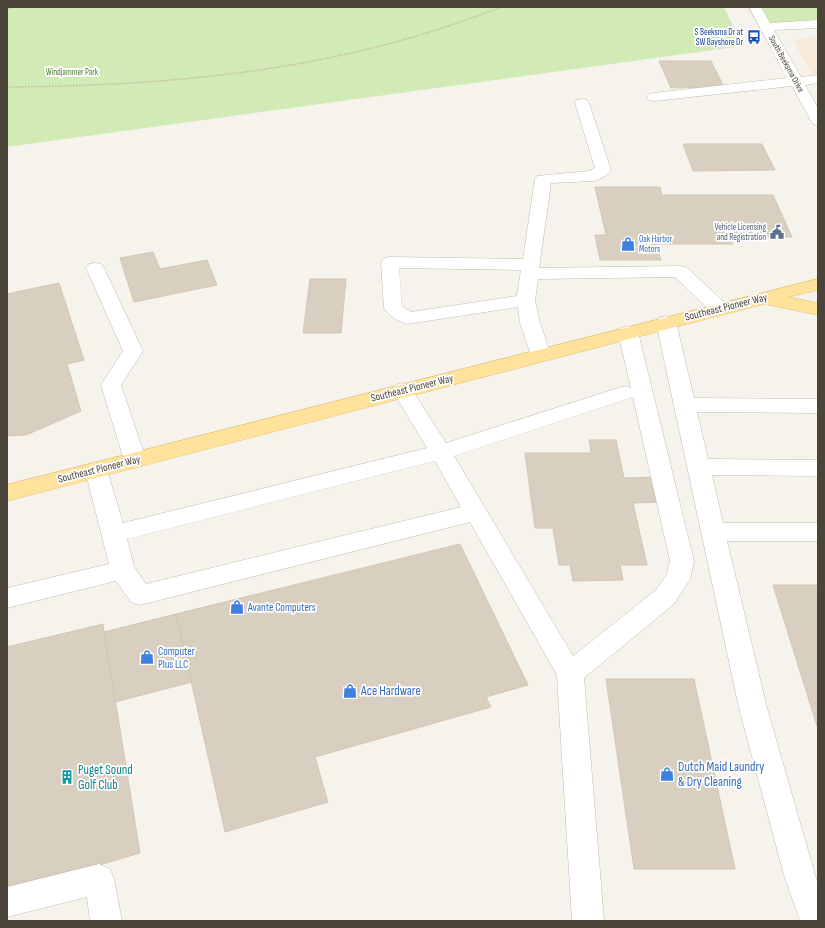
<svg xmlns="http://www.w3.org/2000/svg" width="825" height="928" viewBox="0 0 825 928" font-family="'Sofia Sans Condensed',sans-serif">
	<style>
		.commercial { fill: #f7ead8 }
		.green { fill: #d2eab5 }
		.building { fill: #d8cfc1; stroke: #d3c7b4 }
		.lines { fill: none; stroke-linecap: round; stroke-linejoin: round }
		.minor-casing { stroke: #c2bbae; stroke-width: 1 }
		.major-casing { stroke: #e6c16a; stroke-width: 1 }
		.path { stroke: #c4b79f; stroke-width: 1.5; stroke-dasharray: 1.5 1.5; stroke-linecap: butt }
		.minor { fill: #fff; fill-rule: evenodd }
		.major { fill: #ffe39c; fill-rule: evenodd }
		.labels { text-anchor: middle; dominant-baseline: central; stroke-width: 3.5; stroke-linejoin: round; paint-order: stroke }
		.far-transit-label { font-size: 9px; fill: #164399; stroke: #fff; text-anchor: end }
		.far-street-label { font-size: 9px; fill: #4b4439; stroke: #fff }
		.far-park-label { font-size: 9px; fill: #4a7f2a; stroke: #fff }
		.far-service-label { font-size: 9px; fill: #4e5e75; stroke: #fff; text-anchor: end }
		.far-shop-label { font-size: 9px; fill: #366cbe; stroke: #fff; text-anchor: start }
		.street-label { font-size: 11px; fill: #4b4439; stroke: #fff }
		.shop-label { font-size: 11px; fill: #366cbe; stroke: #fff; text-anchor: start }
		.near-shop-label { font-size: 13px; fill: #366cbe; stroke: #fff; text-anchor: start }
		.near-culture-label { font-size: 13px; fill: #0d838f; stroke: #fff; text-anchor: start }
	</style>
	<rect width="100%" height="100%" fill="#f6f3ec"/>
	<!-- commercial -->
	<path class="commercial" d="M818,36V85L793,40Z"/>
	<!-- green -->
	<path class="green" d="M7,7H724L742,46L7,147Z
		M755,7H818V24L766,27Z"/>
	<!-- building -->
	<path class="building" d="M659,61H711L724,87L671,88Z
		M683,144H762L775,170L693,171Z
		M595,187H660L662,195H773L792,237H758L759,241H731L733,244H656L661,260H600L595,235H606Z
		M153,252L160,269L207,260L217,285L134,302L120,258Z
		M310,279H346L341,333H303Z
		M59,283L84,360L67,364L81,411L26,435L7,436V294Z
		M589,440H616L624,478L658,477L664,502L633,503L647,565H620L623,580L573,581L570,565H559L553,528H535L525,453H591Z
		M460,544L528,685L486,697L491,707L315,757L328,802L225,832L176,614Z
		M773,585H818V729Z
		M176,614L192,682L115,702L104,632Z
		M103,624L140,853L7,892V647Z
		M606,679H694L735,869H634Z"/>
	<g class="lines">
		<defs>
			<path id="minor" d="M749,7H761L770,23L818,20V28L774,30L801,77L818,75V83L805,85L818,108V125L813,124L811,121L792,86L654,101L649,100L647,97L649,94L654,93L787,78Z
				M582,99L587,100L589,103L611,170C607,176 600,179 593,181L551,183L539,268L680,266L686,267L727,305L729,309L727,313L720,315L713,313L675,277L538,279L535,300L540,323L551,355L548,359L541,361L534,359L531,355L520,323L518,307L407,324C398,321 389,316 384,308L381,262L384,258L390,257L523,259L535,179L537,176L589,171L595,168L575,103L577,100ZM399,268L521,270L517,296L411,312L402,306Z
				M95,263L101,264L104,268L143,351L121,385L146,460L143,465L135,468L127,465L124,460L101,385L123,351L86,268L89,264Z
				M666,316L673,318L676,322L694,398L818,399V413L697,412L708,459L818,460V476L712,475L723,523H818V541H727L767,708L818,885V921H800L784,875L739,708L656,322L659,318Z
				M628,326L635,328L638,332L694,561L690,579L674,604L584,678L604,921H572L557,675L470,522L140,605L131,602L116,581L7,608V588L109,564L85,470L88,465L96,462L104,465L107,470L123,523L427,448L392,390L395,385L402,383L409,385L446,443L618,388L625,386L631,388L618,332L621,328ZM633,397L670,561L666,576L656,590L573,656L454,456ZM435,461L461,507L146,584L134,567L127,539Z
				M99,864L110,869L114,879L122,921H90L87,897L7,917V887Z"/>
			<path id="major" d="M818,279V290L788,297L818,303V315L764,304L7,501V485Z"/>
		</defs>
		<!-- minor casing -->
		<use href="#minor" class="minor-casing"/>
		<!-- major casing -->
		<use href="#major" class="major-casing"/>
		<!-- path -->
		<path class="path" d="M7,9L17,7
			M7,87C134,86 261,77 384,45C424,35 463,21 502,7"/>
		<!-- minor -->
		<use href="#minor" class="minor"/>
		<!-- major -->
		<use href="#major" class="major"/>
	</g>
	<!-- icons -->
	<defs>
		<symbol id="bus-bare" viewBox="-9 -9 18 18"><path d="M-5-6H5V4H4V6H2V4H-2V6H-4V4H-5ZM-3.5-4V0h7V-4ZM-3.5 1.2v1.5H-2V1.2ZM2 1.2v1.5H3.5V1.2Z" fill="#1a4fb4" stroke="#fff" stroke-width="2.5" paint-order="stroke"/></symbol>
		<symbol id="civic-bare" viewBox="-9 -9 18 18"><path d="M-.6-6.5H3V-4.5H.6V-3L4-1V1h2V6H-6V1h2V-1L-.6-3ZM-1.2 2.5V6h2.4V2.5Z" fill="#5c6f8a" stroke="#fff" stroke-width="2.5" paint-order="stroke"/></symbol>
		<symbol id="shop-bare" viewBox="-9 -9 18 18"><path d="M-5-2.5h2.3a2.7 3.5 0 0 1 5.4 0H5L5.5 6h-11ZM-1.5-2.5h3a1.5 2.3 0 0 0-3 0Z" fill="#3f7fe0" stroke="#fff" stroke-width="2.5" paint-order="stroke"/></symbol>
		<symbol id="building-bare" viewBox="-9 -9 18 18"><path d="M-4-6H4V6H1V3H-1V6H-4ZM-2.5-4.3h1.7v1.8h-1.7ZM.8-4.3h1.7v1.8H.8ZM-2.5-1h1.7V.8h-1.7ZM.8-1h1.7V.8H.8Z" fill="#0f9aa8" stroke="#fff" stroke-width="2.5" paint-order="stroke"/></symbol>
	</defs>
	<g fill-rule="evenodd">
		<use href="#bus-bare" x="744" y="27" width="20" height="20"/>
		<use href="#civic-bare" x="767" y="222" width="20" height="20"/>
		<use href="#shop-bare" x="618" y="234" width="20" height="20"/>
		<use href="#shop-bare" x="227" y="597" width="20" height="20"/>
		<use href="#shop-bare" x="137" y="647" width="20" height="20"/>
		<use href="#shop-bare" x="340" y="681" width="20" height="20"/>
		<use href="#shop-bare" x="657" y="764" width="20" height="20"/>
		<use href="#building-bare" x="57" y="767" width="20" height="20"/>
	</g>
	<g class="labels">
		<!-- far-transit labels -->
		<g class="far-transit-label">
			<text x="743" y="32">S Beeksma Dr at<tspan x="743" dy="10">SW Bayshore Dr</tspan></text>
		</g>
		<!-- far-street labels -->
		<g class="far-street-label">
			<text transform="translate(786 64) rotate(61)">South Beeksma Drive</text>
		</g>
		<!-- far-park labels -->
		<g class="far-park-label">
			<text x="72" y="72">Windjammer Park</text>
		</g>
		<!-- far-service labels -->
		<g class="far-service-label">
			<text x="766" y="227">Vehicle Licensing<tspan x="766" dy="10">and Registration</tspan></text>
		</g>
		<!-- far-shop labels -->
		<g class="far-shop-label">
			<text x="639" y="239">Oak Harbor<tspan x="639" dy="10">Motors</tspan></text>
		</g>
		<!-- street labels -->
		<g class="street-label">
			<text transform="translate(726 307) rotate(-14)">Southeast Pioneer Way</text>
			<text transform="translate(412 388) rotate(-14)">Southeast Pioneer Way</text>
			<text transform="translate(99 469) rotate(-14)">Southeast Pioneer Way</text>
		</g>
		<!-- shop labels -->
		<g class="shop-label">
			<text x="248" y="607">Avante Computers</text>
			<text x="158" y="651">Computer<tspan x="158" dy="13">Plus LLC</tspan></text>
		</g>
		<!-- near-shop labels -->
		<g class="near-shop-label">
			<text x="361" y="691">Ace Hardware</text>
			<text x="678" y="767">Dutch Maid Laundry<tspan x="678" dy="15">&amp; Dry Cleaning</tspan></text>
		</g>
		<!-- near-culture labels -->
		<g class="near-culture-label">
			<text x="78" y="770">Puget Sound<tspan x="78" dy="15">Golf Club</tspan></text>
		</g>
	</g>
	<!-- border -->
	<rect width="825" height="928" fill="none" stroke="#4b4439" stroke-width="16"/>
</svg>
